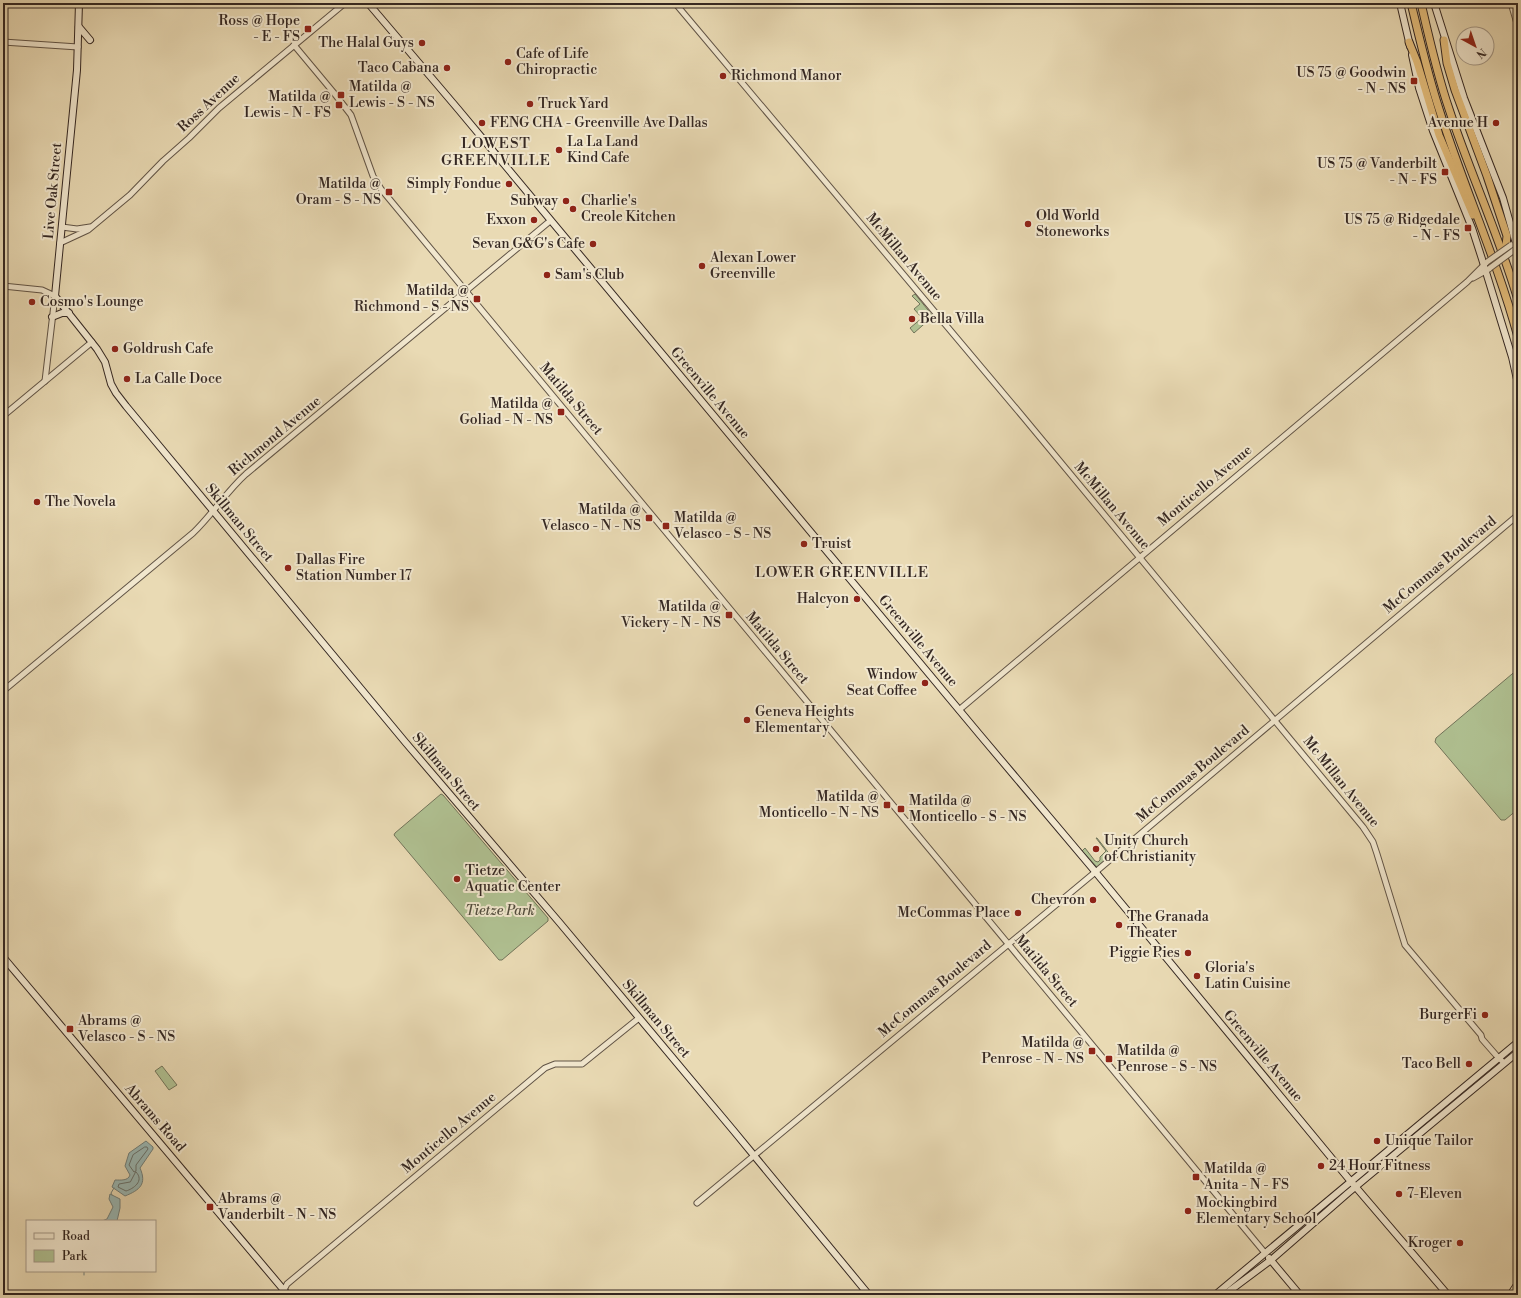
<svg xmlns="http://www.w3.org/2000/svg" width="1521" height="1298" font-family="'Libre Bodoni',serif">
  <rect width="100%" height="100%" fill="#e9dab4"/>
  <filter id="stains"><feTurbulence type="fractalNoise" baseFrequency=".005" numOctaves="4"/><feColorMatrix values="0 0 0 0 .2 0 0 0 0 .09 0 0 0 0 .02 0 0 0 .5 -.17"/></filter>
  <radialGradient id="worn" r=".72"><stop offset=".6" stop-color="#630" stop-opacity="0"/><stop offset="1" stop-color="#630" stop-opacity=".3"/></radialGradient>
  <!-- green -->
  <g fill="#b0c192" stroke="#72745a">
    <polygon points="915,294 932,315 931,318 914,333 910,328 922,318 914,309 920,304 912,296"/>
    <polygon points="1518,669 1518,809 1505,820 1501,820 1435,742 1436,738"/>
    <polygon points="441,794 443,795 548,918 548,921 502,960 499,960 394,835 395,833"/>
    <polygon points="1096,838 1097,838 1111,856 1097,867 1082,851 1085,848 1095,861 1098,862 1100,860 1100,857 1106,851"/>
    <polygon points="162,1066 177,1085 169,1090 155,1071"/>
  </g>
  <!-- water -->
  <g fill="#9ab9b6" stroke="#717f7b">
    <path d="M 146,1141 L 153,1147 L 153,1149 L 140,1168 C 147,1184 140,1190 125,1196 L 112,1187 L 115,1180 C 121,1180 128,1181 130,1175 L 125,1166 L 129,1153 Z"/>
    <polygon points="110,1194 120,1199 120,1208 117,1221 102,1221 107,1219 113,1207 109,1199"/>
  </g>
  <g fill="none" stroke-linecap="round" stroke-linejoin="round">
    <!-- shore -->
    <g stroke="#67706c" stroke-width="1">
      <polygon points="145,1147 147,1147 148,1149 136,1165 136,1171 134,1172 129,1165 133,1155"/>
      <path d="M 136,1172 C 145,1181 133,1189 126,1191 L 118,1187 L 119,1184 L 130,1182 Z"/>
    </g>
    <!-- stream -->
    <g stroke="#717f7b" stroke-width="1">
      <polyline points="112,1195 111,1193 114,1188"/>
      <polyline points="84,1275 84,1271"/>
      <polyline points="87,1295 87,1293"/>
    </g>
    <defs>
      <g id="tertiary">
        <polyline points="675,3 1024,418 1363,827 1373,842 1377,854 1405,945 1481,1035 1482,1039 1496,1055 1504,1063"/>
        <polyline points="1511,3 1518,27"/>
        <polyline points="3,42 78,47"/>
        <polyline points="294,45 334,93 351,115 373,176 381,189 1265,1253"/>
        <polyline points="62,227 77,229 90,227"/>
        <polyline points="60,243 88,230 130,195 163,161 189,138 219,108 345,3"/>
        <polyline points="1473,278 1489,269"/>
        <polyline points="3,286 42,290 55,296 45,381"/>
        <polyline points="3,416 92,342"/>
        <path d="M 3,691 L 193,533 C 212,515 226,492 246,474 L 550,221"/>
        <polyline points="959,710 1467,282 1486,263"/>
        <polyline points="697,1203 1099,869 1518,515"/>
        <polyline points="284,1290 287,1284 545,1068 555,1064 582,1064 639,1018"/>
      </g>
      <g id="secondary">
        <polyline points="79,3 77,70 55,296 97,349 105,362 111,384 116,393 126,406 406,743 559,922 733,1130 869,1295"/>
        <polyline points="368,3 458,109 980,735 1093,869 1348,1178 1448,1295"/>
        <polyline points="1400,3 1410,46"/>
        <polyline points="1434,3 1464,98 1503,198 1518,251"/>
        <polyline points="79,27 90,40"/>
        <polyline points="1412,55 1419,88 1433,131 1472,228 1482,259 1512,357 1518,384"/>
        <polyline points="52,317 62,313 69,313"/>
        <polyline points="3,957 288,1295"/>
        <polyline points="1269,1258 1300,1295"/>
        <polyline points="1215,1295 1518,1042"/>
        <polyline points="1224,1295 1271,1260 1348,1193 1518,1052"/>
      </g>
      <g id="motorway">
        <path d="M 1411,3 C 1420,40 1428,76 1440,112 C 1464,188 1497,260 1518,337"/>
        <path d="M 1421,3 C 1429,38 1437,74 1449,109 C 1470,173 1499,235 1518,300"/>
        <polyline points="1444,40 1447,63 1455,90 1487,176 1507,236 1505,255"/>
        <polyline points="1409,42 1417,62 1439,135 1473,215"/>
      </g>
    </defs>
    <!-- tertiary casing -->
    <use href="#tertiary" stroke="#615446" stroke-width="7"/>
    <!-- secondary casing -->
    <use href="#secondary" stroke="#342722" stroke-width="8"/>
    <!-- motorway casing -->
    <use href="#motorway" stroke="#342722" stroke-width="9"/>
    <!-- tertiary -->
    <use href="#tertiary" stroke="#f1e7ce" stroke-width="5"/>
    <!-- secondary -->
    <use href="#secondary" stroke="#f1e7ce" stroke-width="6"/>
    <!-- motorway -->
    <use href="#motorway" stroke="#e4bd7a" stroke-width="7"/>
    <!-- tram -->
    <polyline stroke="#342722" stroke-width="1" points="1506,1295 1518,1277"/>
    <defs>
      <g id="tertiary-bridge">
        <polyline points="1487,262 1511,245"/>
        <polyline points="1490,268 1513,251"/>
      </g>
    </defs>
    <!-- tertiary-bridge casing -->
    <use href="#tertiary-bridge" stroke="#615446" stroke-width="7" stroke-linecap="butt"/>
    <!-- tertiary-bridge -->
    <use href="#tertiary-bridge" stroke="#f1e7ce" stroke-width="5"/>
  </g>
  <!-- markers -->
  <g fill="#8f2418" stroke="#f1e7ce" stroke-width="1.5">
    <rect x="304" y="25" width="8" height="8" rx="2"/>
    <circle cx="422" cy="43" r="4"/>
    <circle cx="508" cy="62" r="4"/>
    <circle cx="447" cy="68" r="4"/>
    <circle cx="723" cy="76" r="4"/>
    <rect x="1410" y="77" width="8" height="8" rx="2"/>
    <rect x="337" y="91" width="8" height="8" rx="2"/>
    <circle cx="530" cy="104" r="4"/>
    <rect x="335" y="101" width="8" height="8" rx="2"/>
    <circle cx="482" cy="123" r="4"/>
    <circle cx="1496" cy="123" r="4"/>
    <circle cx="559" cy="150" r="4"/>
    <rect x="1441" y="168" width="8" height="8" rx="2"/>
    <circle cx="509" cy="184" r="4"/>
    <rect x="385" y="188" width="8" height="8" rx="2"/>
    <circle cx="566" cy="201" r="4"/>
    <circle cx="573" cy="209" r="4"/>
    <circle cx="534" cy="220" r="4"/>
    <circle cx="1028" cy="224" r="4"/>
    <rect x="1464" y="224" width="8" height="8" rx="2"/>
    <circle cx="593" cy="244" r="4"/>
    <circle cx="702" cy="266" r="4"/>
    <circle cx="547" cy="275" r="4"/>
    <rect x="473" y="295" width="8" height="8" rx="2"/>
    <circle cx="32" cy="302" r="4"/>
    <circle cx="912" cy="319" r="4"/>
    <circle cx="115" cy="349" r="4"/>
    <circle cx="127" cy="379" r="4"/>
    <rect x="557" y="408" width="8" height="8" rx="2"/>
    <circle cx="37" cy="502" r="4"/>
    <rect x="645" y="514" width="8" height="8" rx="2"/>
    <rect x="662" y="522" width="8" height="8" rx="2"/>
    <circle cx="804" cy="544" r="4"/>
    <circle cx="288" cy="568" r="4"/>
    <circle cx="857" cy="599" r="4"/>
    <rect x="725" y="611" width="8" height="8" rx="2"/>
    <circle cx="925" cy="683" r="4"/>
    <circle cx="747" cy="720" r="4"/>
    <rect x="883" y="801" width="8" height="8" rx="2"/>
    <rect x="897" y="805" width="8" height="8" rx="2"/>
    <circle cx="1096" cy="849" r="4"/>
    <circle cx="457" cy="879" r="4"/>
    <circle cx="1093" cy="900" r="4"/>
    <circle cx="1018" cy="913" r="4"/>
    <circle cx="1119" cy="925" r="4"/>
    <circle cx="1188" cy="953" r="4"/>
    <circle cx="1197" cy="976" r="4"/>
    <circle cx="1485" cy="1015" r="4"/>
    <rect x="66" y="1025" width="8" height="8" rx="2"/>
    <rect x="1088" y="1047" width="8" height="8" rx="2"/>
    <rect x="1105" y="1055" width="8" height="8" rx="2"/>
    <circle cx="1469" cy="1064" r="4"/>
    <circle cx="1377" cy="1141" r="4"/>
    <circle cx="1321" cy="1166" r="4"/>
    <rect x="1192" y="1173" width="8" height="8" rx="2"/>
    <circle cx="1399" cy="1194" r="4"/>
    <rect x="206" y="1203" width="8" height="8" rx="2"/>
    <circle cx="1188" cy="1211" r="4"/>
    <circle cx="1460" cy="1243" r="4"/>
  </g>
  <g text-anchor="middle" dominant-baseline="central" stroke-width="4" stroke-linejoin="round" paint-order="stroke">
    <!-- poi labels -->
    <g font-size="14" fill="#342722" stroke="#f1e7ce" text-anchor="start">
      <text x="300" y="21" text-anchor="end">Ross @ Hope<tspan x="300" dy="16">- E - FS</tspan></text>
      <text x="414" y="43" text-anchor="end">The Halal Guys</text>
      <text x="516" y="54">Cafe of Life<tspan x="516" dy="16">Chiropractic</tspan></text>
      <text x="439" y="68" text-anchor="end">Taco Cabana</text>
      <text x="1406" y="73" text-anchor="end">US 75 @ Goodwin<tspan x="1406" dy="16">- N - NS</tspan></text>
      <text x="731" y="76">Richmond Manor</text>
      <text x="349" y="87">Matilda @<tspan x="349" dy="16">Lewis - S - NS</tspan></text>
      <text x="331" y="97" text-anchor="end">Matilda @<tspan x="331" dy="16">Lewis - N - FS</tspan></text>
      <text x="538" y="104">Truck Yard</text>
      <text x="490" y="123">FENG CHA - Greenville Ave Dallas</text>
      <text x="1488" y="123" text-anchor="end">Avenue H</text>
      <text x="567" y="142">La La Land<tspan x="567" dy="16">Kind Cafe</tspan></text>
      <text x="1437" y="164" text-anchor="end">US 75 @ Vanderbilt<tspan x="1437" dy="16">- N - FS</tspan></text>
      <text x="381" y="184" text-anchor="end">Matilda @<tspan x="381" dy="16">Oram - S - NS</tspan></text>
      <text x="501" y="184" text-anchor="end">Simply Fondue</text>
      <text x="558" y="201" text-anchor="end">Subway</text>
      <text x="581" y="201">Charlie's<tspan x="581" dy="16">Creole Kitchen</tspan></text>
      <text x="1036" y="216">Old World<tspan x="1036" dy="16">Stoneworks</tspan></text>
      <text x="526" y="220" text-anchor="end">Exxon</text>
      <text x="1460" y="220" text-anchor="end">US 75 @ Ridgedale<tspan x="1460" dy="16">- N - FS</tspan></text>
      <text x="585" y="244" text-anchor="end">Sevan G&amp;G's Cafe</text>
      <text x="710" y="258">Alexan Lower<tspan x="710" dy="16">Greenville</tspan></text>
      <text x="555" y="275">Sam's Club</text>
      <text x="469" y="291" text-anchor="end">Matilda @<tspan x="469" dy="16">Richmond - S - NS</tspan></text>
      <text x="40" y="302">Cosmo's Lounge</text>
      <text x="920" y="319">Bella Villa</text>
      <text x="123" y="349">Goldrush Cafe</text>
      <text x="135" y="379">La Calle Doce</text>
      <text x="553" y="404" text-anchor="end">Matilda @<tspan x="553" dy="16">Goliad - N - NS</tspan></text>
      <text x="45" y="502">The Novela</text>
      <text x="641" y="510" text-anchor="end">Matilda @<tspan x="641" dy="16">Velasco - N - NS</tspan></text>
      <text x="674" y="518">Matilda @<tspan x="674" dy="16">Velasco - S - NS</tspan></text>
      <text x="812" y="544">Truist</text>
      <text x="296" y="560">Dallas Fire<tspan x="296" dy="16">Station Number 17</tspan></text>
      <text x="849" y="599" text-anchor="end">Halcyon</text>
      <text x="721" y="607" text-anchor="end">Matilda @<tspan x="721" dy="16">Vickery - N - NS</tspan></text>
      <text x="917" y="675" text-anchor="end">Window<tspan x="917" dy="16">Seat Coffee</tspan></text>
      <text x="755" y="712">Geneva Heights<tspan x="755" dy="16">Elementary</tspan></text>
      <text x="879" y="797" text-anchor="end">Matilda @<tspan x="879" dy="16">Monticello - N - NS</tspan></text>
      <text x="909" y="801">Matilda @<tspan x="909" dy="16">Monticello - S - NS</tspan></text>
      <text x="1104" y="841">Unity Church<tspan x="1104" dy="16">of Christianity</tspan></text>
      <text x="465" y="871">Tietze<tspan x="465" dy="16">Aquatic Center</tspan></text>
      <text x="1085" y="900" text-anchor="end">Chevron</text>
      <text x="1010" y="913" text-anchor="end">McCommas Place</text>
      <text x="1127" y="917">The Granada<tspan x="1127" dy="16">Theater</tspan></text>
      <text x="1180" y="953" text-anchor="end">Piggie Pies</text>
      <text x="1205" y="968">Gloria's<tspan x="1205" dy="16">Latin Cuisine</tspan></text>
      <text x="1477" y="1015" text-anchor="end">BurgerFi</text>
      <text x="78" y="1021">Abrams @<tspan x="78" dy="16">Velasco - S - NS</tspan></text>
      <text x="1084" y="1043" text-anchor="end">Matilda @<tspan x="1084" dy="16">Penrose - N - NS</tspan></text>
      <text x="1117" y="1051">Matilda @<tspan x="1117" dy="16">Penrose - S - NS</tspan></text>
      <text x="1461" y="1064" text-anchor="end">Taco Bell</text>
      <text x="1385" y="1141">Unique Tailor</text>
      <text x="1329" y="1166">24 Hour Fitness</text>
      <text x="1204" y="1169">Matilda @<tspan x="1204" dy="16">Anita - N - FS</tspan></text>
      <text x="1407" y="1194">7-Eleven</text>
      <text x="218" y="1199">Abrams @<tspan x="218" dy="16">Vanderbilt - N - NS</tspan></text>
      <text x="1196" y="1203">Mockingbird<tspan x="1196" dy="16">Elementary School</tspan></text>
      <text x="1452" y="1243" text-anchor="end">Kroger</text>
    </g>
    <!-- street labels -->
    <g font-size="14" fill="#342722" stroke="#f1e7ce">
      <text transform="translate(209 103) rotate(-43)">Ross Avenue</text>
      <text transform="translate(53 191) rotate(-85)">Live Oak Street</text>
      <text transform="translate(904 257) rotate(50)">McMillan Avenue</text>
      <text transform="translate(710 393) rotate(50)">Greenville Avenue</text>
      <text transform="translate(571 399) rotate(50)">Matilda Street</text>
      <text transform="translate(275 436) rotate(-40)">Richmond Avenue</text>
      <text transform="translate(1205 486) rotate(-40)">Monticello Avenue</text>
      <text transform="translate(1112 506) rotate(50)">McMillan Avenue</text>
      <text transform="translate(239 523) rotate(50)">Skillman Street</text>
      <text transform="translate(1440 565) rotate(-40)">McCommas Boulevard</text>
      <text transform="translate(918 641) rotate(50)">Greenville Avenue</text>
      <text transform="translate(777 648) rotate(50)">Matilda Street</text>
      <text transform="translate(446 772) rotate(50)">Skillman Street</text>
      <text transform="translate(1193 774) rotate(-40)">McCommas Boulevard</text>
      <text transform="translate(1341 782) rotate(51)">Mc Millan Avenue</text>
      <text transform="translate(1046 971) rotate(50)">Matilda Street</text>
      <text transform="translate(935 989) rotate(-40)">McCommas Boulevard</text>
      <text transform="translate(656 1019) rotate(50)">Skillman Street</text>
      <text transform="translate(1263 1056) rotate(50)">Greenville Avenue</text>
      <text transform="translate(155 1118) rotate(49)">Abrams Road</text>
      <text transform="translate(449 1133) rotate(-40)">Monticello Avenue</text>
    </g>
    <!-- park labels -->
    <g font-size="14" font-style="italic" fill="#534e3e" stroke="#f1e7ce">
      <text x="500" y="911">Tietze Park</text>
    </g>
    <!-- neighbourhood labels -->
    <g font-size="15" letter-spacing="1" fill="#342722" stroke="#f1e7ce">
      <text x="496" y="143">LOWEST<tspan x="496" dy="17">GREENVILLE</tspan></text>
      <text x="842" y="572">LOWER GREENVILLE</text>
    </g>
  </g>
  <!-- margin -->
  <rect width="1521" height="1298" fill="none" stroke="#e9dab4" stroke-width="16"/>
  <rect x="4" y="4" width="1513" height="1290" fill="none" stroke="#342722" stroke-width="2"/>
  <rect x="8" y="8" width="1505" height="1282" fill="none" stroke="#342722"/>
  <!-- legend -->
  <rect x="26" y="1220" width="130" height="52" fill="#f1e7ce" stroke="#a59a89"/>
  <rect x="34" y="1233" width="20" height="6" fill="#f1e7ce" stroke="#a59a89"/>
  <text x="62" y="1240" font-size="12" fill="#342722">Road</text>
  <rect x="34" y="1250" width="20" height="12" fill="#b0c192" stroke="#a59a89"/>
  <text x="62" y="1260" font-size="12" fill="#342722">Park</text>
  <!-- north arrow -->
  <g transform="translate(1475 46) rotate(140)"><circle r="19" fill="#f1e7ce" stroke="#a59a89"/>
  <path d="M0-3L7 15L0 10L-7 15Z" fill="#8f2418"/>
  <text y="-6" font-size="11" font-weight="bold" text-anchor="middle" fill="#342722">N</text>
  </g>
  <rect width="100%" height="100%" filter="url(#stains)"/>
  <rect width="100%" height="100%" fill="url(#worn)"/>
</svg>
